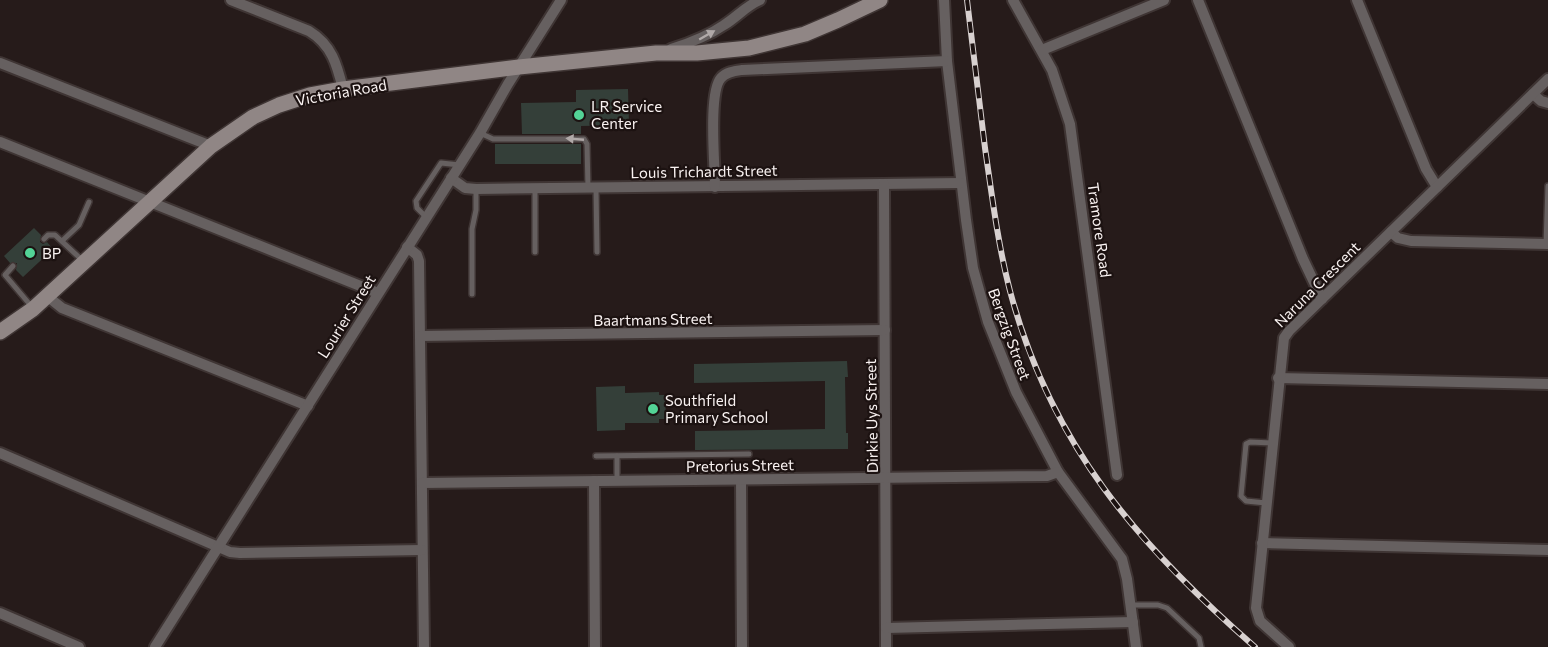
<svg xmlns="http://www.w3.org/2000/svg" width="1548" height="647" font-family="Commissioner,sans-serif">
  <rect width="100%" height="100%" fill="#261b1a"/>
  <!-- building -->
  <g fill="#343f39">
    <polygon points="628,89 629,125 581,126 581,134 522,134 521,103 576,102 576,90"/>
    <rect x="495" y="144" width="86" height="20"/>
    <polygon points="34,228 41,235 40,242 43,244 47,242 53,249 23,277 16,270 17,263 10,263 4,256"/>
    <polygon points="847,361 848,377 845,377 846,433 848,433 848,449 695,450 695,431 825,429 825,381 694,383 694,364"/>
    <polygon points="625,386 625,393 659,392 659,395 665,395 666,419 659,419 659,423 625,423 625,430 597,431 596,387"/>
  </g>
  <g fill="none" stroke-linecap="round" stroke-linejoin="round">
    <defs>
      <g id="lane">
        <polyline points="480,133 493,139 584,139 587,144 588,188"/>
        <polyline points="535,188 535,252"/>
        <polyline points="596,188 597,252"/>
        <polyline points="426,217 417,208 416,201 441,163 460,165"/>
        <polyline points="44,239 48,235 55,235 82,260"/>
        <polyline points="62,241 79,225 89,202"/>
        <polyline points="1546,244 1548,186"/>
        <polyline points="13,266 5,275 32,307"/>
        <polyline points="472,294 472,229 476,210 476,189"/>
        <polyline points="596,456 749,454"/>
        <polyline points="617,456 617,481"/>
        <polyline points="1266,503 1246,501 1241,496 1246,444 1250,442 1272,443"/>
        <polyline points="1131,605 1158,605 1167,608 1199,638 1201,647"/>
      </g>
      <g id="street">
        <path d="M 231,0 L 309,31 C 332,45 337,65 343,89"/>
        <polyline points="944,0 947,61 966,220 973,268 988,322 1016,392 1058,472 1122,559 1127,579 1136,647"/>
        <polyline points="1013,0 1052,70 1070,124 1117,475"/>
        <polyline points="1198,0 1303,259 1322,299"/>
        <polyline points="1357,0 1426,169 1437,187"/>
        <path d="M 671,49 C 690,43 708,36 724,25 C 737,17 746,6 760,0"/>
        <polyline points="1042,50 1164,0"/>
        <polyline points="0,63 211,146"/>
        <polyline points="1533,94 1541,101 1548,103"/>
        <polyline points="0,142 378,293"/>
        <polyline points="451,178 465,188 476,189 961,183"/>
        <polyline points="884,184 886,647"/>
        <path d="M 715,187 C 715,166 708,92 721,78 C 726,72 735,71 742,70 L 947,61"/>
        <polyline points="1391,232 1398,238 1411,241 1548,244"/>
        <polyline points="407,247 417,255 419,261 424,647"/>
        <polyline points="47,296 62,308 308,406"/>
        <polyline points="420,336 885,330"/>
        <polyline points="1278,378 1548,384"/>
        <polyline points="0,453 230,552 240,553 422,550"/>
        <polyline points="741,480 742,647"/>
        <polyline points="594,481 595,647"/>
        <polyline points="422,483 1047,476 1058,472"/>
        <polyline points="1262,543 1548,550"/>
        <polyline points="0,613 79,647"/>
        <polyline points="886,628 1133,622"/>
        <polyline points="155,647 480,133 508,84 561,0"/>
        <polyline points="1289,647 1260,621 1256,608 1284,338 1289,331 1548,79"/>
      </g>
      <polyline id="secondary" points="0,332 33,309 211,146 253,117 279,105 310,95 343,89 519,67 656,53 697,53 749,48 805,34 838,20 880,0"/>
    </defs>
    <!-- lane casing -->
    <use href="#lane" stroke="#3f3534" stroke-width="8"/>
    <!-- street casing -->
    <use href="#street" stroke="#3f3534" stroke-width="14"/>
    <!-- secondary casing -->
    <use href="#secondary" stroke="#3f3534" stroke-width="18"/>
    <!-- lane -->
    <use href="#lane" stroke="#666060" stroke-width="5"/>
    <!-- street -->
    <use href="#street" stroke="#666060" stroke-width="10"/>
    <!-- secondary -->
    <use href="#secondary" stroke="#908685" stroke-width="15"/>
    <defs>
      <path id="rail" d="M 967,0 C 973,49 979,99 985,148 C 992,196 998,245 1010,291 C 1051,445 1138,545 1255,647"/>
    </defs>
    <!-- rail casing -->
    <use href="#rail" stroke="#d8d1d0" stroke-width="6"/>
    <!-- rail -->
    <use href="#rail" stroke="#1c1211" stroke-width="4" stroke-dasharray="11" stroke-linecap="butt"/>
  </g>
  <!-- one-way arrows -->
  <defs><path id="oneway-solid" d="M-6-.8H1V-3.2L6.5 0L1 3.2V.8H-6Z" transform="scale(1.5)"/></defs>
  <g fill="#b0a9a8">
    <use href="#oneway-solid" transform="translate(707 35) rotate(-30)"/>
    <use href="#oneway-solid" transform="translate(575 139) rotate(-175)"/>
  </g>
  <!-- markers -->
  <g fill="#53d396" stroke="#1c1211" stroke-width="2">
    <circle cx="579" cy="115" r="6"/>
    <circle cx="30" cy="253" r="6"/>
    <circle cx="653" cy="409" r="6"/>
  </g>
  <g text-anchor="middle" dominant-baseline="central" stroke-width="4.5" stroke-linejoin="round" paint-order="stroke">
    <!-- street labels -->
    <g font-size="15" fill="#f9f2f1" stroke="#1c1211">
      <text transform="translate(341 92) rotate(-10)">Victoria Road</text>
      <text transform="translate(704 171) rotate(-1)">Louis Trichardt Street</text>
      <text transform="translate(1100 230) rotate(82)">Tramore Road</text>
      <text transform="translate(1317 284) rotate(-45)">Naruna Crescent</text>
      <text transform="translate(346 316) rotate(-58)">Lourier Street</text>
      <text transform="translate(653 319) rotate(-1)">Baartmans Street</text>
      <text transform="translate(1010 334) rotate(70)">Bergzig Street</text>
      <text transform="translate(871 416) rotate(-91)">Dirkie Uys Street</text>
      <text transform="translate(740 465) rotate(-1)">Pretorius Street</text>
    </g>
    <!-- poi labels -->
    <g font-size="15" fill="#f9f2f1" stroke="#1c1211" text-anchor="start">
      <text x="591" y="106">LR Service<tspan x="591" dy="17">Center</tspan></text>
      <text x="42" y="253">BP</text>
      <text x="665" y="400">Southfield<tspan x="665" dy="17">Primary School</tspan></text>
    </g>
  </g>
</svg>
